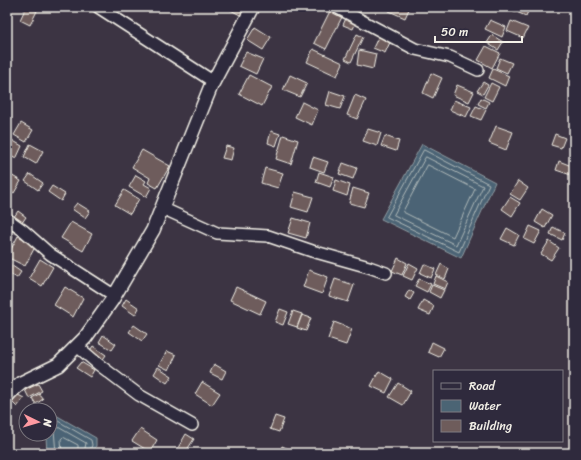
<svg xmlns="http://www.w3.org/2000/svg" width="581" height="460" font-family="Sriracha,sans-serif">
  <rect width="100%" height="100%" fill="#3c3443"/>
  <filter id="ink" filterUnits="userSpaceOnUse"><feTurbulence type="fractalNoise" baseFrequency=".025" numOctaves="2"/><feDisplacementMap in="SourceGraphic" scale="8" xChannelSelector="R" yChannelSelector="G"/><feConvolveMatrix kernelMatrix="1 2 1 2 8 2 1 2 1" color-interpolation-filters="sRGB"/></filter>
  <g filter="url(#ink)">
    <!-- water -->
    <g fill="#4b6474" stroke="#8f9ca2">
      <polygon points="422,144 495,182 461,258 381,219"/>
      <polygon points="54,414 96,438 96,446 92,453 47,453 46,437 47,434 50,434 50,425"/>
    </g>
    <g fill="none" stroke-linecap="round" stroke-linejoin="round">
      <!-- shore -->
      <g stroke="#b0b9ba" stroke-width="1">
        <polygon points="424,150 489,184 459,252 387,217"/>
        <polygon points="426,157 483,186 456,245 394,215"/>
        <polygon points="428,165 475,189 453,237 403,212"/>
        <polyline points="50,424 58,421 91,440 92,445 89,453"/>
        <polyline points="56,453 54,430 58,427 86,443 84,453"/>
        <polyline points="62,453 61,439 63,437 78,445 78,453"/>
      </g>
    </g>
    <!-- building -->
    <g fill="#6e5c5b" stroke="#f4f1e8">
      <polygon points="26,7 37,11 30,25 20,20"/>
      <polygon points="225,7 247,7 242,16"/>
      <polygon points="390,7 410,7 405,18 389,11"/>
      <polygon points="510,7 530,7 526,16 509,9"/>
      <polygon points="331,9 343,15 326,49 314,43"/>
      <polygon points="347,16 357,20 353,29 343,25"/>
      <polygon points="490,20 506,27 502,37 485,29"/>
      <polygon points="511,21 528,28 523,38 507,31"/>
      <polygon points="255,27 271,37 263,50 247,40"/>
      <polygon points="380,33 392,38 385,53 373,48"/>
      <polygon points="357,34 363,37 351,62 345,59"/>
      <polygon points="492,35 503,42 498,50 487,43"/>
      <polygon points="486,46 500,53 492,68 478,60"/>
      <polygon points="313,49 343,63 337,76 307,62"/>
      <polygon points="359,50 376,54 373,69 357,65"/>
      <polygon points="246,52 263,59 256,74 239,66"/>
      <polygon points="500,58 512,63 507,73 496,68"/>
      <polygon points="493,69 509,76 505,86 489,78"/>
      <polygon points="431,73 442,78 433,98 423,93"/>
      <polygon points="249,75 272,87 262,106 239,94"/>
      <polygon points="290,75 307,83 300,97 283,90"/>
      <polygon points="483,82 488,85 483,94 477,91"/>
      <polygon points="491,83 499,87 492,101 484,97"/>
      <polygon points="457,85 474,92 469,102 453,95"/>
      <polygon points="330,91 345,96 340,109 326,105"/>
      <polygon points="355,95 366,100 357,119 347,115"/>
      <polygon points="481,98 489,102 486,108 478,104"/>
      <polygon points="454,100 471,107 466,117 450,110"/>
      <polygon points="302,102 318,110 312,125 295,117"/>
      <polygon points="476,106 486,110 481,120 471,116"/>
      <polygon points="21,123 33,130 26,142 14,135"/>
      <polygon points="496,126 513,132 506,150 489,143"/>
      <polygon points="368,129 381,133 377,146 363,141"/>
      <polygon points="271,131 280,134 276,146 268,143"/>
      <polygon points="555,134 565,138 561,148 551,145"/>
      <polygon points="283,135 298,140 291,164 276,159"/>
      <polygon points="385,136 399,141 396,151 381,146"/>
      <polygon points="10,139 22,146 16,159 7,154 7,145"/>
      <polygon points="30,144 43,151 36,164 24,157"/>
      <polygon points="226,146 234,148 231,160 222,158"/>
      <polygon points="142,150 170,166 157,188 148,183 150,178 132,167"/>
      <polygon points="313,157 328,162 324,172 310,167"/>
      <polygon points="559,161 574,167 571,175 556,170"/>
      <polygon points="7,163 12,166 7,174"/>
      <polygon points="343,163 357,168 353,179 339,174"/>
      <polygon points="265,168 283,173 278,188 261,183"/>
      <polygon points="319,172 334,177 330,187 316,182"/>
      <polygon points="9,174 21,181 14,193 7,189 7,177"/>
      <polygon points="30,174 43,183 38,190 25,181"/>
      <polygon points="136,175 146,181 144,184 151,188 146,197 129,187"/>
      <polygon points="336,180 350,185 347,196 333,191"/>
      <polygon points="518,181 528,188 520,200 510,194"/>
      <polygon points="52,186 65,194 61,201 48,192"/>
      <polygon points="353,188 369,193 364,207 349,203"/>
      <polygon points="124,190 139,199 130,214 115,205"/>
      <polygon points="295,192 313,197 308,212 291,207"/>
      <polygon points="510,197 520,203 512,216 502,209"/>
      <polygon points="77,203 90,211 85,218 72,209"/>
      <polygon points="542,209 552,215 545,228 535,222"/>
      <polygon points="18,211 26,217 15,233 7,227"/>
      <polygon points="293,218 310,223 306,238 288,233"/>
      <polygon points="71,222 92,234 83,251 61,238"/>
      <polygon points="530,226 541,231 534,244 524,239"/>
      <polygon points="553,227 565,233 562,240 550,234"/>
      <polygon points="507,228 519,235 514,245 501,239"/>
      <polygon points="7,233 13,237 8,244 7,243"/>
      <polygon points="18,236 36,245 25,266 7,257"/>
      <polygon points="549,241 559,248 551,260 541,254"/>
      <polygon points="398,258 407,263 402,275 392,271"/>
      <polygon points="40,259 53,267 42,286 29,278"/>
      <polygon points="8,263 21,272 17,278 7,272"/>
      <polygon points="409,263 418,268 412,280 403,276"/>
      <polygon points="424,264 435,269 431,278 420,273"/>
      <polygon points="441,264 449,269 445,279 436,275"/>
      <polygon points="309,270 328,277 322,294 303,287"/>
      <polygon points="436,276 448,282 445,289 433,284"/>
      <polygon points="335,279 354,285 348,302 329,296"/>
      <polygon points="419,279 431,284 427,292 415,286"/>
      <polygon points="432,285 444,290 440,298 429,292"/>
      <polygon points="65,287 83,298 73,317 54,305"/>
      <polygon points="236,287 266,301 260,314 230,300"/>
      <polygon points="409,290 414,293 410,300 405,297"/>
      <polygon points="126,299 139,308 135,315 122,306"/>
      <polygon points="423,300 434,306 430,315 418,310"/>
      <polygon points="280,309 288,312 283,325 275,322"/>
      <polygon points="293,311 302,314 297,327 288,324"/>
      <polygon points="302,315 311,318 306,331 297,328"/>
      <polygon points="334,322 352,329 346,345 328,339"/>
      <polygon points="134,325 147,334 142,341 129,332"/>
      <polygon points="103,335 116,344 112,350 99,342"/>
      <polygon points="432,342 444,348 439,357 428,352"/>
      <polygon points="93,346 106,355 101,362 88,353"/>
      <polygon points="167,351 176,355 169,370 159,365"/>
      <polygon points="81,362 94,370 90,377 76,368"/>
      <polygon points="214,364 226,371 222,379 210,373"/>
      <polygon points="158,367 172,376 167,383 154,374"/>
      <polygon points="379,371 393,379 386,393 371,386"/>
      <polygon points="202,382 220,393 212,405 195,394"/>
      <polygon points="398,383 411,391 403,405 389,397"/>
      <polygon points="38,384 42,391 29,398 25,390"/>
      <polygon points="39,394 43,399 36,404 32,398"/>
      <polygon points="18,395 24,398 17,407 12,402"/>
      <polygon points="275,416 284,419 279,432 270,429"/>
      <polygon points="140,429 157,440 150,452 132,441"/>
      <polygon points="186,434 194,439 185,453 175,453"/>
      <polygon points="282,446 291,450 290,453 280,453"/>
      <polygon points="121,447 130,453 117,453"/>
    </g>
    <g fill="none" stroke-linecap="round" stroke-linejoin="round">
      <defs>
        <g id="minor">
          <polyline points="98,7 214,82"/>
          <polyline points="336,7 415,49 450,57 478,70"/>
          <polyline points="162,208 217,233 268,236 312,251 369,267 386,273"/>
          <polyline points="7,219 24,231 50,254 115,296"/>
          <polyline points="77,346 98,364 139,395 192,425"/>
        </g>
        <polyline id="tertiary" points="7,395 21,383 58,365 85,338 112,300 153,230 211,86 253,7"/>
      </defs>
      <!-- minor casing -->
      <use href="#minor" stroke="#f4f1e8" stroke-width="14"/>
      <!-- tertiary casing -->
      <use href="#tertiary" stroke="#f4f1e8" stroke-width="16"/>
      <!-- minor -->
      <use href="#minor" stroke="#2f2a3d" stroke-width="11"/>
      <!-- tertiary -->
      <use href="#tertiary" stroke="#2f2a3d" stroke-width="13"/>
    </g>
  </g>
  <!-- margin -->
  <rect width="581" height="460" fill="none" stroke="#2f2a3d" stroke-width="24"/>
  <rect x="12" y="12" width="557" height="436" fill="none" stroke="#f4f1e8" stroke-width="1.5" filter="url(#ink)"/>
  <!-- legend -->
  <rect x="433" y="370" width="130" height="72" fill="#2f2a3d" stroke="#7e7a81"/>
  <rect x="441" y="383" width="20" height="6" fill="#2f2a3d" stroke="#7e7a81"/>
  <text x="469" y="390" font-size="12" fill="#f4f1e8">Road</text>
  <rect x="441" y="400" width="20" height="12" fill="#4b6474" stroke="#7e7a81"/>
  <text x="469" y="410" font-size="12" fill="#f4f1e8">Water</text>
  <rect x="441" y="420" width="20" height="12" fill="#6e5c5b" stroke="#7e7a81"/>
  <text x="469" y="430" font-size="12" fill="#f4f1e8">Building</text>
  <!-- north arrow -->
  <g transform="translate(38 422) rotate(95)"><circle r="19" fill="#2f2a3d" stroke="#7e7a81"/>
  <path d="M0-3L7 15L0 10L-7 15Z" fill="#ff9aa2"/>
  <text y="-6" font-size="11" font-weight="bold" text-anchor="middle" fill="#f4f1e8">N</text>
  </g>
  <!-- scale -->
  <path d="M435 36v6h87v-6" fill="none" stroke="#f4f1e8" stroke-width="2"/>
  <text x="441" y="36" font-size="12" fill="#f4f1e8" stroke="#2f2a3d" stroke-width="3" paint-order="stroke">50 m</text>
</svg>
